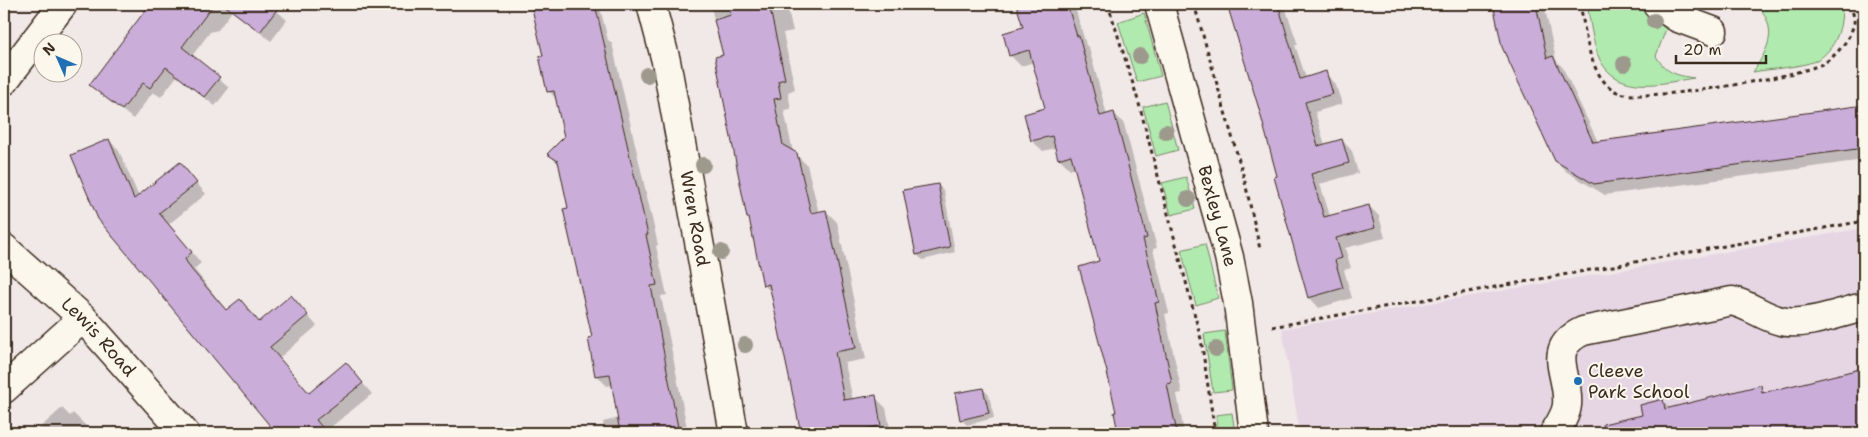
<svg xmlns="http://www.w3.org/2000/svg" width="1868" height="437" font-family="'Shantell Sans',sans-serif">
  <rect width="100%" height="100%" fill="#f1e8e8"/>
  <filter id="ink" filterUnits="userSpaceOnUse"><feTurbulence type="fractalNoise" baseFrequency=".02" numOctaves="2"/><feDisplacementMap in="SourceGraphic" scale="10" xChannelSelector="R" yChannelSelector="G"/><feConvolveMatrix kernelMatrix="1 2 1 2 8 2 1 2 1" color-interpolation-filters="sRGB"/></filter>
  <g filter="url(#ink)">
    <!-- built -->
    <polygon fill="#e6d6e4" points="1864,228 1864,433 1300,433 1282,329"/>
    <!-- green -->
    <g fill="#b0eaae" stroke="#768a66">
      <path d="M 1587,4 L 1634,4 L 1666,29 L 1656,56 C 1666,73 1675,75 1694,78 C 1662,83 1619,96 1600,60 C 1593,47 1590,19 1587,4 Z"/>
      <path d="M 1757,4 L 1841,4 C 1844,24 1836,51 1815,61 C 1802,67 1769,69 1753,72 C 1770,46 1778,30 1757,4 Z"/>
      <polygon points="1144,13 1161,76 1137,82 1118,22"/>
      <polygon points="1165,101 1178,150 1156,156 1143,107"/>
      <polygon points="1186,177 1195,209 1171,215 1162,183"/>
      <polygon points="1205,244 1218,298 1196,305 1181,250"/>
      <polygon points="1225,331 1232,390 1213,392 1204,334"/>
      <polygon points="1232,413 1235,433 1218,433 1216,415"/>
    </g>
    <!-- shadow -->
    <g fill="#0003">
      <polygon points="152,4 269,4 287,20 271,41 232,11 218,30 210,32 192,56 229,88 215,106 177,76 161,97 153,92 133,119 91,85"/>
      <polygon points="532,4 599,4 608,40 612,43 658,245 656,246 667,295 661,296 688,433 605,433 603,422 619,418 613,385 607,386 596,375 594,338 570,209 559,165 549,154 566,137 557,100 549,91 544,57"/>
      <polygon points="710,4 784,4 787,6 793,31 783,33 795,89 788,92 791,109 784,110 793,152 807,165 819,213 826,211 837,222 866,359 845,363 853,400 875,397 886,408 891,433 802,433 772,293 764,285 724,56"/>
      <polygon points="1011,4 1074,4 1086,45 1089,48 1107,115 1114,113 1124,124 1157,248 1153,249 1169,313 1165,314 1182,393 1177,394 1184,433 1120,433 1101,261 1075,167 1070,169 1059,158 1055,148 1043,151 1032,141 1025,115 1047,109 1034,62 1021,66 1010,55 1042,23"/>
      <polygon points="1228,4 1284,4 1298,45 1295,45 1306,78 1325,73 1335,83 1342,104 1315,112 1325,145 1342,140 1352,151 1358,173 1320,184 1330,216 1369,206 1379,216 1385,238 1345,248 1351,268 1344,270 1352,298 1319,308 1309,297 1260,109"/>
      <polygon points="1345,4 1369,4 1350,9"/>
      <polygon points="1494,4 1544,4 1556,60 1563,68 1598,142 1864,107 1864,160 1605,195 1567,172 1556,161 1510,61 1505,56"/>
      <polygon points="109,140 119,151 139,197 180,164 206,194 169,224 201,263 194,269 227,311 250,311 260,323 291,297 317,326 279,358 310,394 346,364 372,394 326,431 327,433 276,433 99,218"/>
      <polygon points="938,185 944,191 955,252 923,260 917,255"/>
      <polygon points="1864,369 1864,433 1596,433 1645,421 1663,401 1671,409 1760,387 1767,393"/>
      <polygon points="983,389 989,395 994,418 967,425 961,419"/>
      <polygon points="62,408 70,416 73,413 93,433 34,433"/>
    </g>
    <!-- building -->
    <g fill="#cbadd9" stroke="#3b2a1e">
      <polygon points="150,4 214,4 182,47 220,77 204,97 166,67 150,88 143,83 122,110 89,85"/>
      <polygon points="223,4 281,4 260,32"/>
      <polygon points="531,4 595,4 648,235 646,235 657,285 651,286 679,433 620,433 610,374 595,376 588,338 592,337 563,209 568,208 558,161 547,154 564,137 554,91 547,92 539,56 543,56"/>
      <polygon points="728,4 769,4 785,79 778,81 781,98 774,99 783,145 797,153 811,213 826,210 856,348 835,352 844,400 876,395 881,426 864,429 865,433 801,433 769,284 763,286 749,218 747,218 715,57 723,55 714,20 731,15"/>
      <polygon points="1016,4 1067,4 1077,36 1079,36 1100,116 1114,112 1147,238 1143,239 1159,302 1155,303 1172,383 1167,384 1177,433 1118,433 1114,412 1116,412 1107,372 1079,267 1099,261 1071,155 1058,159 1052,136 1031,141 1024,114 1045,108 1029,50 1009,56 1003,33 1023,27"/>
      <polygon points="1227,4 1278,4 1300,79 1326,71 1333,94 1305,102 1318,146 1342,139 1349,163 1311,174 1324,217 1369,205 1375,228 1336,238 1342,258 1335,260 1343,288 1308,298 1274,177 1277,176 1259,109"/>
      <polygon points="1493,4 1536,4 1547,58 1553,56 1593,142 1864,105 1864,148 1594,184 1555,161 1502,47"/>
      <polygon points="109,139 134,199 180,162 197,183 159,213 192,252 185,259 191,269 226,310 240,299 259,322 291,295 308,315 270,347 309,393 346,362 363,383 316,420 327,433 276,433 98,219 71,155"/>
      <polygon points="938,184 950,247 916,255 903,190"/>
      <polygon points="1864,368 1864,433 1605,433 1603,424 1642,415 1640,405 1663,399 1665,409 1761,385 1762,393"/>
      <polygon points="983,388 989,413 960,420 955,393"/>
    </g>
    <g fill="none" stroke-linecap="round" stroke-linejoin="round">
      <defs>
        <g id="minor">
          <path id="s1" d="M 651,4 L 666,61 L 734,433"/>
          <path id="s2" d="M 1159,4 L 1229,257 L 1238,303 L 1254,433"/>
          <polyline points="1657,4 1678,18 1713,31"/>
          <polyline points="4,81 63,4"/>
          <path id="s3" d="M 4,248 L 83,318 L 185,433"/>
          <polyline points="4,389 83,318"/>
          <path d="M 1554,433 C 1559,425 1566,415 1567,405 C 1570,374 1544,349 1583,331 L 1732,301 C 1750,305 1763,317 1781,321 C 1804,327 1841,312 1864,307"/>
        </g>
      </defs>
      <!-- minor casing -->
      <use href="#minor" stroke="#3b2a1e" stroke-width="31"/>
      <!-- path -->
      <g stroke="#3b2a1e" stroke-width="3" stroke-dasharray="4 4" stroke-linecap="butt">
        <polyline points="1108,4 1138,100 1201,339 1215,433"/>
        <polyline points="1194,4 1244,178 1260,249"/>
        <path d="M 1580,4 C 1586,32 1588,77 1617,92 C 1639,104 1797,77 1822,64 C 1836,57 1851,38 1854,23 C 1855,18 1852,10 1850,4 L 1856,4"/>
        <polyline points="1272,327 1864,221"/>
      </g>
      <!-- minor -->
      <use href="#minor" stroke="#fbf7ec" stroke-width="28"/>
    </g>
    <!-- trees -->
    <g fill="#9d9a8d">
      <circle cx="1654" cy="21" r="8"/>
      <circle cx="1140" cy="56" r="8"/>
      <circle cx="1624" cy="64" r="8"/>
      <circle cx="647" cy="75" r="8"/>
      <circle cx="1166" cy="132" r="8"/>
      <circle cx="703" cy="165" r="8"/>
      <circle cx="1188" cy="199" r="8"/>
      <circle cx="721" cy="252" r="8"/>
      <circle cx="745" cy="345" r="8"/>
      <circle cx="1216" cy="349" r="8"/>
    </g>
  </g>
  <!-- markers -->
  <circle fill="#1f6fb2" stroke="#fbf7ec" stroke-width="2" cx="1578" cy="381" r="5"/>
  <g text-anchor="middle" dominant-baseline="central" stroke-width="4" stroke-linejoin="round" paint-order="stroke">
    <!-- street labels -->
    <g font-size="18" fill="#3b2a1e" stroke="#fbf7ec">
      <text stroke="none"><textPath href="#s2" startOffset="220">Bexley Lane</textPath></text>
      <text stroke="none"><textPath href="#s1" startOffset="219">Wren Road</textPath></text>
      <text stroke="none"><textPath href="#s3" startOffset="130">Lewis Road</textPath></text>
    </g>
    <!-- poi labels -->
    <g font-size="18" fill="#3b2a1e" stroke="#fbf7ec" text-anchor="start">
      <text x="1588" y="371">Cleeve<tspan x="1588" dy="21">Park School</tspan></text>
    </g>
  </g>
  <!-- margin -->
  <rect width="1868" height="437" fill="none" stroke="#fbf7ec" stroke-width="20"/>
  <rect x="10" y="10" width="1848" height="417" fill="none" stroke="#3b2a1e" stroke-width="2" filter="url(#ink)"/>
  <!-- north arrow -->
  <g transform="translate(58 58) rotate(315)"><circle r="24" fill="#fbf7ec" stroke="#aea59a"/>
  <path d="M0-4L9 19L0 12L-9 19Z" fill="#1f6fb2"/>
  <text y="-8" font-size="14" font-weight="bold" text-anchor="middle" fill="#3b2a1e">N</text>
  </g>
  <!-- scale -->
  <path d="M1676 55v8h90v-8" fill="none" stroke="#3b2a1e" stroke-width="2.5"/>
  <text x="1683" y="55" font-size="15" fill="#3b2a1e" stroke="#fbf7ec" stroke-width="4" paint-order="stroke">20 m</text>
</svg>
